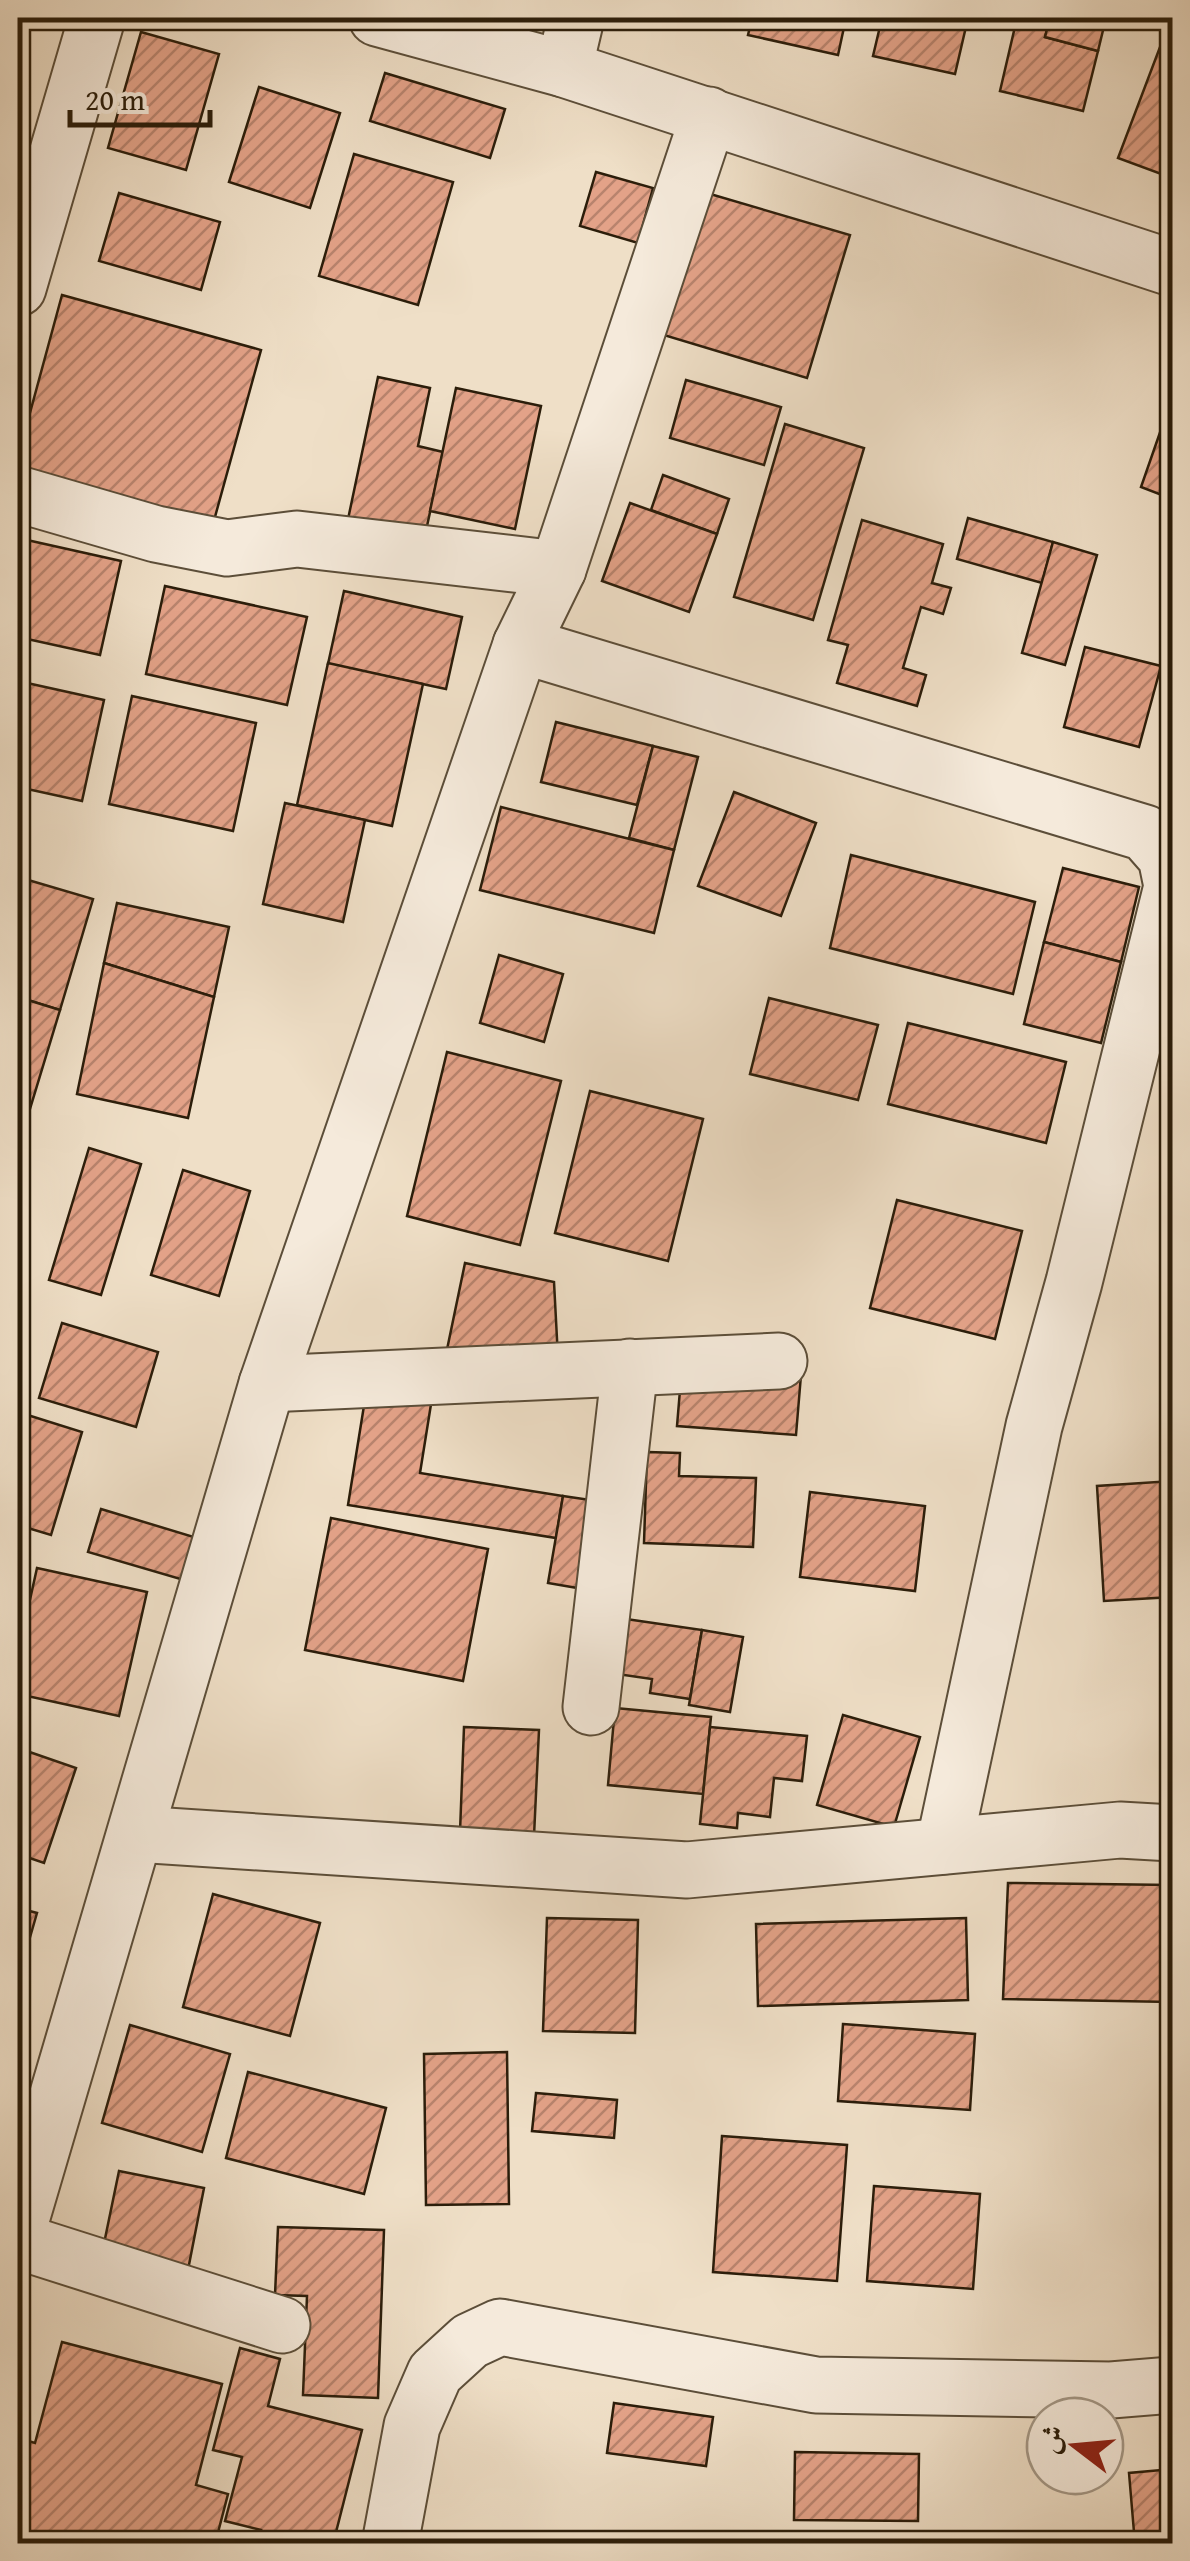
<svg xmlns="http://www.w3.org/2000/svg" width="1190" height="2561" font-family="'Gentium Book Plus',Amiri,serif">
  <defs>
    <pattern id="building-hatch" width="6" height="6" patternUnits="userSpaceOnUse" patternTransform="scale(2.5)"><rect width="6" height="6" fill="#e3a288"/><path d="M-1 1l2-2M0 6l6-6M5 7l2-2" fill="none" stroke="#b8836d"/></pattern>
  </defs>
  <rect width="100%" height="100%" fill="#efdfc7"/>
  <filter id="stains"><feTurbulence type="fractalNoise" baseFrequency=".002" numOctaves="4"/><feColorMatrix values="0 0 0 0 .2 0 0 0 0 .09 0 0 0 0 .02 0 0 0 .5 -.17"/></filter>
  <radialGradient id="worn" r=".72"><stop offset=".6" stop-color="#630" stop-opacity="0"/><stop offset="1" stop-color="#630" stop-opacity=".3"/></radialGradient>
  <!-- building -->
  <g fill="url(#building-hatch)" stroke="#2b1d0a" stroke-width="2.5">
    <polygon points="752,18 846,18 838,55 748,35"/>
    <polygon points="882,18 968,18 955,74 873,56"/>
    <polygon points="1017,18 1050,18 1045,37 1098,51 1083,111 1000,91"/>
    <polygon points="1050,18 1106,18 1098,51 1045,37"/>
    <polygon points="1171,18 1172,18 1172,178 1118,158"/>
    <polygon points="141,32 219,54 186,170 108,148"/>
    <polygon points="385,73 505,109 490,158 370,121"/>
    <polygon points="259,87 340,113 310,208 229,182"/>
    <polygon points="354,154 453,182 418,305 319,276"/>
    <polygon points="596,172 653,188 638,243 580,226"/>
    <polygon points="700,191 850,235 807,378 657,333"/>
    <polygon points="119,193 220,222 201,290 99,261"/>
    <polygon points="62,295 261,350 210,535 18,482 18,457"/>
    <polygon points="378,377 430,388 418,446 443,452 424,540 347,524"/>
    <polygon points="686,380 781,407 764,465 670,438"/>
    <polygon points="456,388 541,406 515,529 430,511"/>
    <polygon points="1172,398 1172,499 1141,487"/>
    <polygon points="785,424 864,448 813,620 734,597"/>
    <polygon points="663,475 729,499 717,534 651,510"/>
    <polygon points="630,503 717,534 689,612 602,581"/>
    <polygon points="968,518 1053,542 1042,583 957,559"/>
    <polygon points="862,520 943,544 932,583 951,588 943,614 921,607 903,668 926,675 917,706 837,683 848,645 828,640"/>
    <polygon points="18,538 121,561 100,655 18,637"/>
    <polygon points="1053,542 1097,555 1065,665 1022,653"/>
    <polygon points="165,586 307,617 287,705 146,674"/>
    <polygon points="344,591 462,617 446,689 328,664"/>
    <polygon points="1085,647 1161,666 1139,747 1064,727"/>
    <polygon points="328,663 423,684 392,826 297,805"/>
    <polygon points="18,681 104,700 82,801 18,787"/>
    <polygon points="132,696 256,723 233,831 109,804"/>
    <polygon points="556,722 653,746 637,805 541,782"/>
    <polygon points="653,746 698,757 674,850 629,838"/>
    <polygon points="734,792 816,823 781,916 698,886"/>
    <polygon points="285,803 365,820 343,922 263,904"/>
    <polygon points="501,807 674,850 654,933 480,890"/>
    <polygon points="851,855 1035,902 1013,994 830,948"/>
    <polygon points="1063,868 1139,887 1121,962 1044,942"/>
    <polygon points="18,877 93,899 60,1010 18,997"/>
    <polygon points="117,903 229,927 214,997 104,963"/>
    <polygon points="1044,942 1121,962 1101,1043 1024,1024"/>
    <polygon points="499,955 563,974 544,1042 480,1023"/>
    <polygon points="104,963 214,997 188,1118 77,1094"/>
    <polygon points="18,997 60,1010 29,1112 18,1108"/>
    <polygon points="769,998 878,1025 858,1100 750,1074"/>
    <polygon points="908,1023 1066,1062 1046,1143 888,1104"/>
    <polygon points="447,1052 561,1081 520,1245 407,1216"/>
    <polygon points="590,1091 703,1119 668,1261 555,1233"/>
    <polygon points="89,1148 141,1164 101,1295 49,1280"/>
    <polygon points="183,1170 250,1191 219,1296 151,1275"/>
    <polygon points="897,1200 1022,1231 995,1339 870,1308"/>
    <polygon points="465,1263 554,1282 558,1358 444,1364"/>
    <polygon points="62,1323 158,1352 136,1427 39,1398"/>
    <polygon points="682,1366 801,1375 796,1435 677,1426"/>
    <polygon points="367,1387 432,1398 420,1473 563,1496 556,1538 348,1505"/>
    <polygon points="18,1412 82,1432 51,1535 18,1525"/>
    <polygon points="647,1452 680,1453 679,1476 756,1478 753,1547 644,1543"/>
    <polygon points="1172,1481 1172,1597 1104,1601 1097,1486"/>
    <polygon points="810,1492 925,1506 915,1591 800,1577"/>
    <polygon points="563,1496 604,1502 589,1590 548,1583"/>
    <polygon points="101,1509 207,1541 194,1583 88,1552"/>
    <polygon points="331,1518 488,1549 463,1681 305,1650"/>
    <polygon points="37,1568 147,1592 119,1716 18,1694 18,1654"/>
    <polygon points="626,1619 702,1630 690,1699 650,1693 652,1679 617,1674"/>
    <polygon points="702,1630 743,1637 730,1712 689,1705"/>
    <polygon points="615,1708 711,1717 703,1794 608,1785"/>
    <polygon points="843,1715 920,1737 894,1827 817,1805"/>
    <polygon points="464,1727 539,1730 534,1836 460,1832"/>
    <polygon points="710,1727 807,1736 802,1781 774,1778 770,1817 738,1813 737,1828 700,1824"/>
    <polygon points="18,1748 76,1768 44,1863 18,1854"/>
    <polygon points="1008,1883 1172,1885 1172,2002 1003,1999"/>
    <polygon points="213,1894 320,1923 290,2036 183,2007"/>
    <polygon points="18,1908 37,1913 18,1979"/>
    <polygon points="547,1918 638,1920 635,2033 543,2031"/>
    <polygon points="966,1918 968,2000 758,2006 756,1924"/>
    <polygon points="843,2024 975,2034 970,2110 838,2101"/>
    <polygon points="130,2025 230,2054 202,2152 102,2123"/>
    <polygon points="507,2052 509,2204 426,2205 424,2054"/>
    <polygon points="248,2072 386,2108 364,2194 226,2158"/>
    <polygon points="536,2093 617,2100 614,2138 532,2131"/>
    <polygon points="722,2136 847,2145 837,2281 713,2272"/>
    <polygon points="119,2171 204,2188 187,2275 101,2258"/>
    <polygon points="874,2186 980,2194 973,2289 867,2281"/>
    <polygon points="278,2227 384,2230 378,2398 303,2395 307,2296 275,2295"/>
    <polygon points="62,2342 222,2384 196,2485 228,2494 215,2544 18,2544 18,2438 35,2443"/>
    <polygon points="240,2348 280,2359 268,2406 362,2430 333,2544 257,2544 261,2530 225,2521 242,2457 213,2450"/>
    <polygon points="614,2403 713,2417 706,2466 607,2453"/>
    <polygon points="795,2452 919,2454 918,2521 794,2520"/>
    <polygon points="1172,2469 1172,2544 1135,2544 1129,2473"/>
  </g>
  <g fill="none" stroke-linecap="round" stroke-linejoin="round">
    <defs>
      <g id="minor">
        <polyline points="377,18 564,69 1172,268"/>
        <polyline points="564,69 576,18"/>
        <polyline points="18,288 97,18"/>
        <polyline points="18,494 156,534 227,548 297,539 558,569"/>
        <polyline points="521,645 1145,833 1166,857 1172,886 1074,1282 1034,1426 944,1846"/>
        <polyline points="267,1384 779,1361"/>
        <polyline points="591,1707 630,1367"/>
        <polyline points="136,1834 687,1870 1120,1830 1172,1833"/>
        <polyline points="18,2230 267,1384 521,645 558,569 709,115"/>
        <polyline points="18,2241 282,2325"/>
        <polyline points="390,2544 412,2426 435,2373 470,2341 500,2327 816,2385 1111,2390 1172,2385"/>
      </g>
    </defs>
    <!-- minor casing -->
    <use href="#minor" stroke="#5c4e39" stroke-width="59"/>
    <!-- minor -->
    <use href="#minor" stroke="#f5eadb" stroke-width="55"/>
  </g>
  <!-- margin -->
  <rect width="1190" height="2561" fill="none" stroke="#efdfc7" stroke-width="60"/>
  <rect x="20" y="20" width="1150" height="2521" fill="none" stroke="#2b1d0a" stroke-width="5"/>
  <rect x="30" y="30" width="1130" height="2501" fill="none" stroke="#2b1d0a" stroke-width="2.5"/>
  <!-- north arrow -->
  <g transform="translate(1075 2446) rotate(286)"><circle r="48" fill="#f5eadb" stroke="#a49887" stroke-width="2.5"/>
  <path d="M0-8L18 38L0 25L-18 38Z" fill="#8f2418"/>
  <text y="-15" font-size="28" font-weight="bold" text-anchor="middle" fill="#2b1d0a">ش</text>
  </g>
  <!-- scale -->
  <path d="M70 110v15h140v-15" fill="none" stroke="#2b1d0a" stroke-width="5"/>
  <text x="85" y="110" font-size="30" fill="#2b1d0a" stroke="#f5eadb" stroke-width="8" paint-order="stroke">20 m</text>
  <rect width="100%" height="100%" filter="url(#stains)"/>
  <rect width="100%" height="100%" fill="url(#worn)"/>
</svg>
